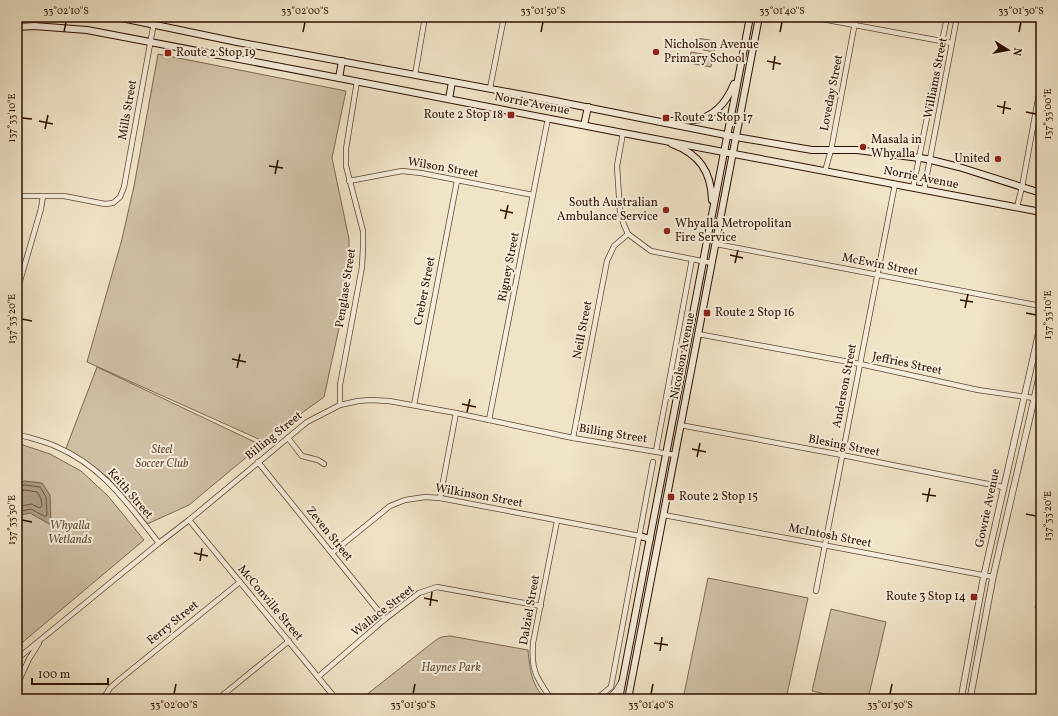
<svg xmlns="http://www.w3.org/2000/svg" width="1058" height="716" font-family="Vollkorn,serif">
  <rect width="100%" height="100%" fill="#f0e4c7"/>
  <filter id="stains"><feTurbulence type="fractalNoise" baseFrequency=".005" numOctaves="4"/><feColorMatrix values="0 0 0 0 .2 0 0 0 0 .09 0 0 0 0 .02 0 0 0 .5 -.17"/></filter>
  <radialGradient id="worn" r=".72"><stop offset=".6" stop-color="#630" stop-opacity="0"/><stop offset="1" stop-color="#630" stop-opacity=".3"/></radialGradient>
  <!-- green -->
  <g fill="#cfc0a5" stroke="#7e6852">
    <polygon points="696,38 716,41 714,52 694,48"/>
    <polygon points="691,52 713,56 711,67 689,63"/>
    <polygon points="158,54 346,91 332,158 349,239 349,282 324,397 263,441 87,362 122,239 134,186"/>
    <polygon points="97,367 261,445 189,505 145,525 109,478 65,451"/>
    <polygon points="17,443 50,454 81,471 108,496 144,540 17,647"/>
    <polygon points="708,578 808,598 786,699 683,699"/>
    <polygon points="1041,583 1041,613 1035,608"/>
    <polygon points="831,609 886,622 868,699 847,699 812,691"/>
    <path d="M 450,636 L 528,650 C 530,671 531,683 545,699 L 361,699 L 436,640 L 441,637 Z"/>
  </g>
  <!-- water -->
  <polygon fill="#ad9c83" stroke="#79644f" points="24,481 42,483 50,495 51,525 30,513 17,516 17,484"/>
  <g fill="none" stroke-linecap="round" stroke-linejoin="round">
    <!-- shore -->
    <g stroke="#6c5642" stroke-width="1">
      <polyline points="17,487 25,485 40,487 46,497 47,515 46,516 44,516 31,509 17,512"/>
      <polyline points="17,492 25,490 37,492 41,498 42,506 40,508 31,504 17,507"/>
    </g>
    <defs>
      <g id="minor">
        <polyline points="811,17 952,43"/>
        <polyline points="415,75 425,17"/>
        <polyline points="490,88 504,17"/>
        <polyline points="623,133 617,166 620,212 624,225 628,234 651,251 712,263"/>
        <polyline points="825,171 831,150 856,17"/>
        <polyline points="349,181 402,171 421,173 533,195"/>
        <polyline points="913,188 947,17"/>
        <polyline points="924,190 957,17"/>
        <polyline points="17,196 64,196 105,204 113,203 120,197 124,187 155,17"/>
        <polyline points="1017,207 1022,187 1041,83"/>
        <polyline points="716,244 1041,306"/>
        <polyline points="17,291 41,209 43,196"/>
        <polyline points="698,334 860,364 978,390 1041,399"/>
        <polyline points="340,405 340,385 362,267 363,248 363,231 346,166 346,149 357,81"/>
        <polyline points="414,405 457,181"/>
        <polyline points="489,420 548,118"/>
        <polyline points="680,425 842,455 1003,487"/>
        <path d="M 17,434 C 30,438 43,441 55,446 C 104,467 127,503 159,543"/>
        <polyline points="288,438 302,456 318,460 324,464"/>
        <polyline points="573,438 607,261 614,246 628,234"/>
        <polyline points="656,451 692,259"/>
        <polyline points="258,462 385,619"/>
        <polyline points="440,498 456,413"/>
        <polyline points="664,515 993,577"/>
        <polyline points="189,520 336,699"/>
        <polyline points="332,553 390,506 405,500 425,497 440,498 640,536"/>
        <polyline points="816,591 895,184"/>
        <polyline points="17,659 159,543 189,520 307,422 340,405 358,401 370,400 389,401 456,413 573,438 675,455"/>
        <polyline points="318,677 385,619 419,593 437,587 541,606"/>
        <polyline points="17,685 29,659 39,643"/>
        <polyline points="103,699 110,688 119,680 240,582"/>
        <polyline points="218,699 289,641"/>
        <path d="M 551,699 C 536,677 531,671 533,643 L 557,521"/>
        <polyline points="596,699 611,687 653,462"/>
      </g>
      <g id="tertiary">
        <polyline points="609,699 617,690 621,683"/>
        <polyline points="961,699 984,575 1041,323"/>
        <polyline points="970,699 993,577 1041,369"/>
      </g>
      <g id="secondary">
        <polyline points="117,17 237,42 545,99 736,137 812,150 857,150 927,159 959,167 1041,193"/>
        <polyline points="17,27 34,26 87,30 339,78 623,133 1041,212"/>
        <polyline points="339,78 342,61"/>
        <polyline points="449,99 452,82"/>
        <path d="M 671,121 C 678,121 686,121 693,120 C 714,118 727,101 734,84"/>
        <polyline points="584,125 588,107"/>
        <path d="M 672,144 C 699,154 711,171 712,200"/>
        <polyline points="640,536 650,539"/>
        <polyline points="619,699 750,17"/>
        <polyline points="628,699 759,17"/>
      </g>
    </defs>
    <!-- minor casing -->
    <use href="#minor" stroke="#5d4532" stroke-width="6"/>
    <!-- tertiary casing -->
    <use href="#tertiary" stroke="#5d4532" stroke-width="7"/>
    <!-- secondary casing -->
    <use href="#secondary" stroke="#2c1000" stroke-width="8"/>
    <!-- minor -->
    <use href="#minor" stroke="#f5eddb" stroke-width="4.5"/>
    <!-- tertiary -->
    <use href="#tertiary" stroke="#f5eddb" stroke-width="5.5"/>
    <!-- secondary -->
    <use href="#secondary" stroke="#f5eddb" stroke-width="6"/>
  </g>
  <!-- ticks -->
  <path fill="none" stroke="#2c1000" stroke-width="1.5" d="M 64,32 L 66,22M 303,32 L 305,22M 541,32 L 543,22M 780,32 L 782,22M 1019,32 L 1021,22M 767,61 L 781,64M 773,70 L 775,56M 997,106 L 1011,109M 1026,112 L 1036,114M 1003,114 L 1005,101M 22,118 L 32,119M 39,121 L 53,124M 45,129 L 48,115M 269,166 L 283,168M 275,174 L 278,160M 500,210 L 513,213M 505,219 L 508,205M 730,255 L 743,258M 735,263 L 738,250M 960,300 L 973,302M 965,308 L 968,294M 1026,313 L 1036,315M 22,319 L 32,321M 232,359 L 246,362M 237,368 L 240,354M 462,404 L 476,407M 467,412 L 470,399M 692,449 L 706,452M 697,457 L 700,443M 922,494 L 936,496M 927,502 L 930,488M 1026,514 L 1036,516M 22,520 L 32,522M 194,553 L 208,556M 200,561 L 202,548M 424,598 L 438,601M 430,606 L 432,592M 654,643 L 668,645M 660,651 L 662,637M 174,694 L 176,684M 413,694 L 415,684M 651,694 L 653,684M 890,694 L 892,684"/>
  <!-- markers -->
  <g fill="#8f2418" stroke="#f5eddb" stroke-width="1.5">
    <circle cx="656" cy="52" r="4"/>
    <rect x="164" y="49" width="8" height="8" rx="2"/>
    <rect x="507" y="111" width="8" height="8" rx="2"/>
    <rect x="662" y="114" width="8" height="8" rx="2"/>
    <circle cx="863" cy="147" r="4"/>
    <circle cx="998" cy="159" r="4"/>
    <circle cx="666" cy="210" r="4"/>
    <circle cx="667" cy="231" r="4"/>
    <rect x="703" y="309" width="8" height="8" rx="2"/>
    <rect x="667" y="493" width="8" height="8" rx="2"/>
    <rect x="970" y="593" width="8" height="8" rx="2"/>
  </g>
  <g text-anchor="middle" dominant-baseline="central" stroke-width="4" stroke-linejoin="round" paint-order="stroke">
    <!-- poi labels -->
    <g font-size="12" fill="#2c1000" stroke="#f5eddb" text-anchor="start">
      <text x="664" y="45">Nicholson Avenue<tspan x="664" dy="14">Primary School</tspan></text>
      <text x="176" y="53">Route 2 Stop 19</text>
      <text x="503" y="115" text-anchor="end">Route 2 Stop 18</text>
      <text x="674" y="118">Route 2 Stop 17</text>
      <text x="871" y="140">Masala in<tspan x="871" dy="14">Whyalla</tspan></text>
      <text x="990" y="159" text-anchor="end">United</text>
      <text x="658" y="203" text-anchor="end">South Australian<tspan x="658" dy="14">Ambulance Service</tspan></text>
      <text x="675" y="224">Whyalla Metropolitan<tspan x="675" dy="14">Fire Service</tspan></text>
      <text x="715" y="313">Route 2 Stop 16</text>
      <text x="679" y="497">Route 2 Stop 15</text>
      <text x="966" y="597" text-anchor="end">Route 3 Stop 14</text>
    </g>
    <!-- street labels -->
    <g font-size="12" fill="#2c1000" stroke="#f5eddb">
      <text transform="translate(936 78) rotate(-79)">Williams Street</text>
      <text transform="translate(832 93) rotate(-79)">Loveday Street</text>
      <text transform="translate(532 104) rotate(11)">Norrie Avenue</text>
      <text transform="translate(128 110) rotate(-80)">Mills Street</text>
      <text transform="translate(443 168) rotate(10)">Wilson Street</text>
      <text transform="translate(921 178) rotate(11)">Norrie Avenue</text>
      <text transform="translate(880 265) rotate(11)">McEwin Street</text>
      <text transform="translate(509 267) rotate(-79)">Rigney Street</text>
      <text transform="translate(346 288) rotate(-81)">Penglase Street</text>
      <text transform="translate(425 291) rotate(-79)">Creber Street</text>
      <text transform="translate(583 330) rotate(-79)">Neill Street</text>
      <text transform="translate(683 356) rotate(-79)">Nicolson Avenue</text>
      <text transform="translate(907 364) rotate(12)">Jeffries Street</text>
      <text transform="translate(845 386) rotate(-79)">Anderson Street</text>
      <text transform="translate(613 434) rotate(9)">Billing Street</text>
      <text transform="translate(274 436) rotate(-39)">Billing Street</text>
      <text transform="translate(844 446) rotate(11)">Blesing Street</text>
      <text transform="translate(130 494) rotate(49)">Keith Street</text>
      <text transform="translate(479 496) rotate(10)">Wilkinson Street</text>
      <text transform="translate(988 508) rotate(-78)">Gowrie Avenue</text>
      <text transform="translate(329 534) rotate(51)">Zeven Street</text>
      <text transform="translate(830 536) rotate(11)">McIntosh Street</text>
      <text transform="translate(270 603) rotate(50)">McConville Street</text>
      <text transform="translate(530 610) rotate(-80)">Dalziel Street</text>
      <text transform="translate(383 611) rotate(-38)">Wallace Street</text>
      <text transform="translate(173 623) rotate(-39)">Ferry Street</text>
    </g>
    <!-- park labels -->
    <g font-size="12" font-style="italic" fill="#654e3a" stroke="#f5eddb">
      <text x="162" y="450">Steel<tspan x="162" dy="14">Soccer Club</tspan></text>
      <text x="70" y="526">Whyalla<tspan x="70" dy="14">Wetlands</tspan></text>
      <text x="451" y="668">Haynes Park</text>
    </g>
  </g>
  <!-- margin -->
  <rect width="1058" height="716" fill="none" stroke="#f0e4c7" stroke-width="44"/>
  <!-- north arrow -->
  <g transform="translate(1008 50) rotate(101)" stroke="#f5eddb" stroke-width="3" paint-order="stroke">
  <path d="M0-3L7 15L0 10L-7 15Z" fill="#2c1000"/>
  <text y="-6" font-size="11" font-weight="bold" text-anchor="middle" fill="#2c1000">N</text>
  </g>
  <!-- scale -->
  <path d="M32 678v6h76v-6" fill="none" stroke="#2c1000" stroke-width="2"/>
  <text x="38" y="678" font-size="12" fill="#2c1000" stroke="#f5eddb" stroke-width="3" paint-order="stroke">100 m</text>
  <rect x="22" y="22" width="1014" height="672" fill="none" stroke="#2c1000" stroke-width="1.5"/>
  <g font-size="10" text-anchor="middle" fill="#2c1000">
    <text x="66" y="14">33°02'10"S</text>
    <text x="305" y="14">33°02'00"S</text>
    <text x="543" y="14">33°01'50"S</text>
    <text x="782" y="14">33°01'40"S</text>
    <text x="1021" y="14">33°01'30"S</text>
    <text transform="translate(1047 114) rotate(-90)" y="4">137°33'00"E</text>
    <text transform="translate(11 118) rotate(-90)" y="4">137°33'10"E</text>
    <text transform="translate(1047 315) rotate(-90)" y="4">137°33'10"E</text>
    <text transform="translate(11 319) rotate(-90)" y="4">137°33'20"E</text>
    <text transform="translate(1047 516) rotate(-90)" y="4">137°33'20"E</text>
    <text transform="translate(11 520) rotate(-90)" y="4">137°33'30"E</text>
    <text x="174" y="708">33°02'00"S</text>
    <text x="413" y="708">33°01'50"S</text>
    <text x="651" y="708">33°01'40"S</text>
    <text x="890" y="708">33°01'30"S</text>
  </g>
  <rect width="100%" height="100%" filter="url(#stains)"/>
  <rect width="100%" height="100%" fill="url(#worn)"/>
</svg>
